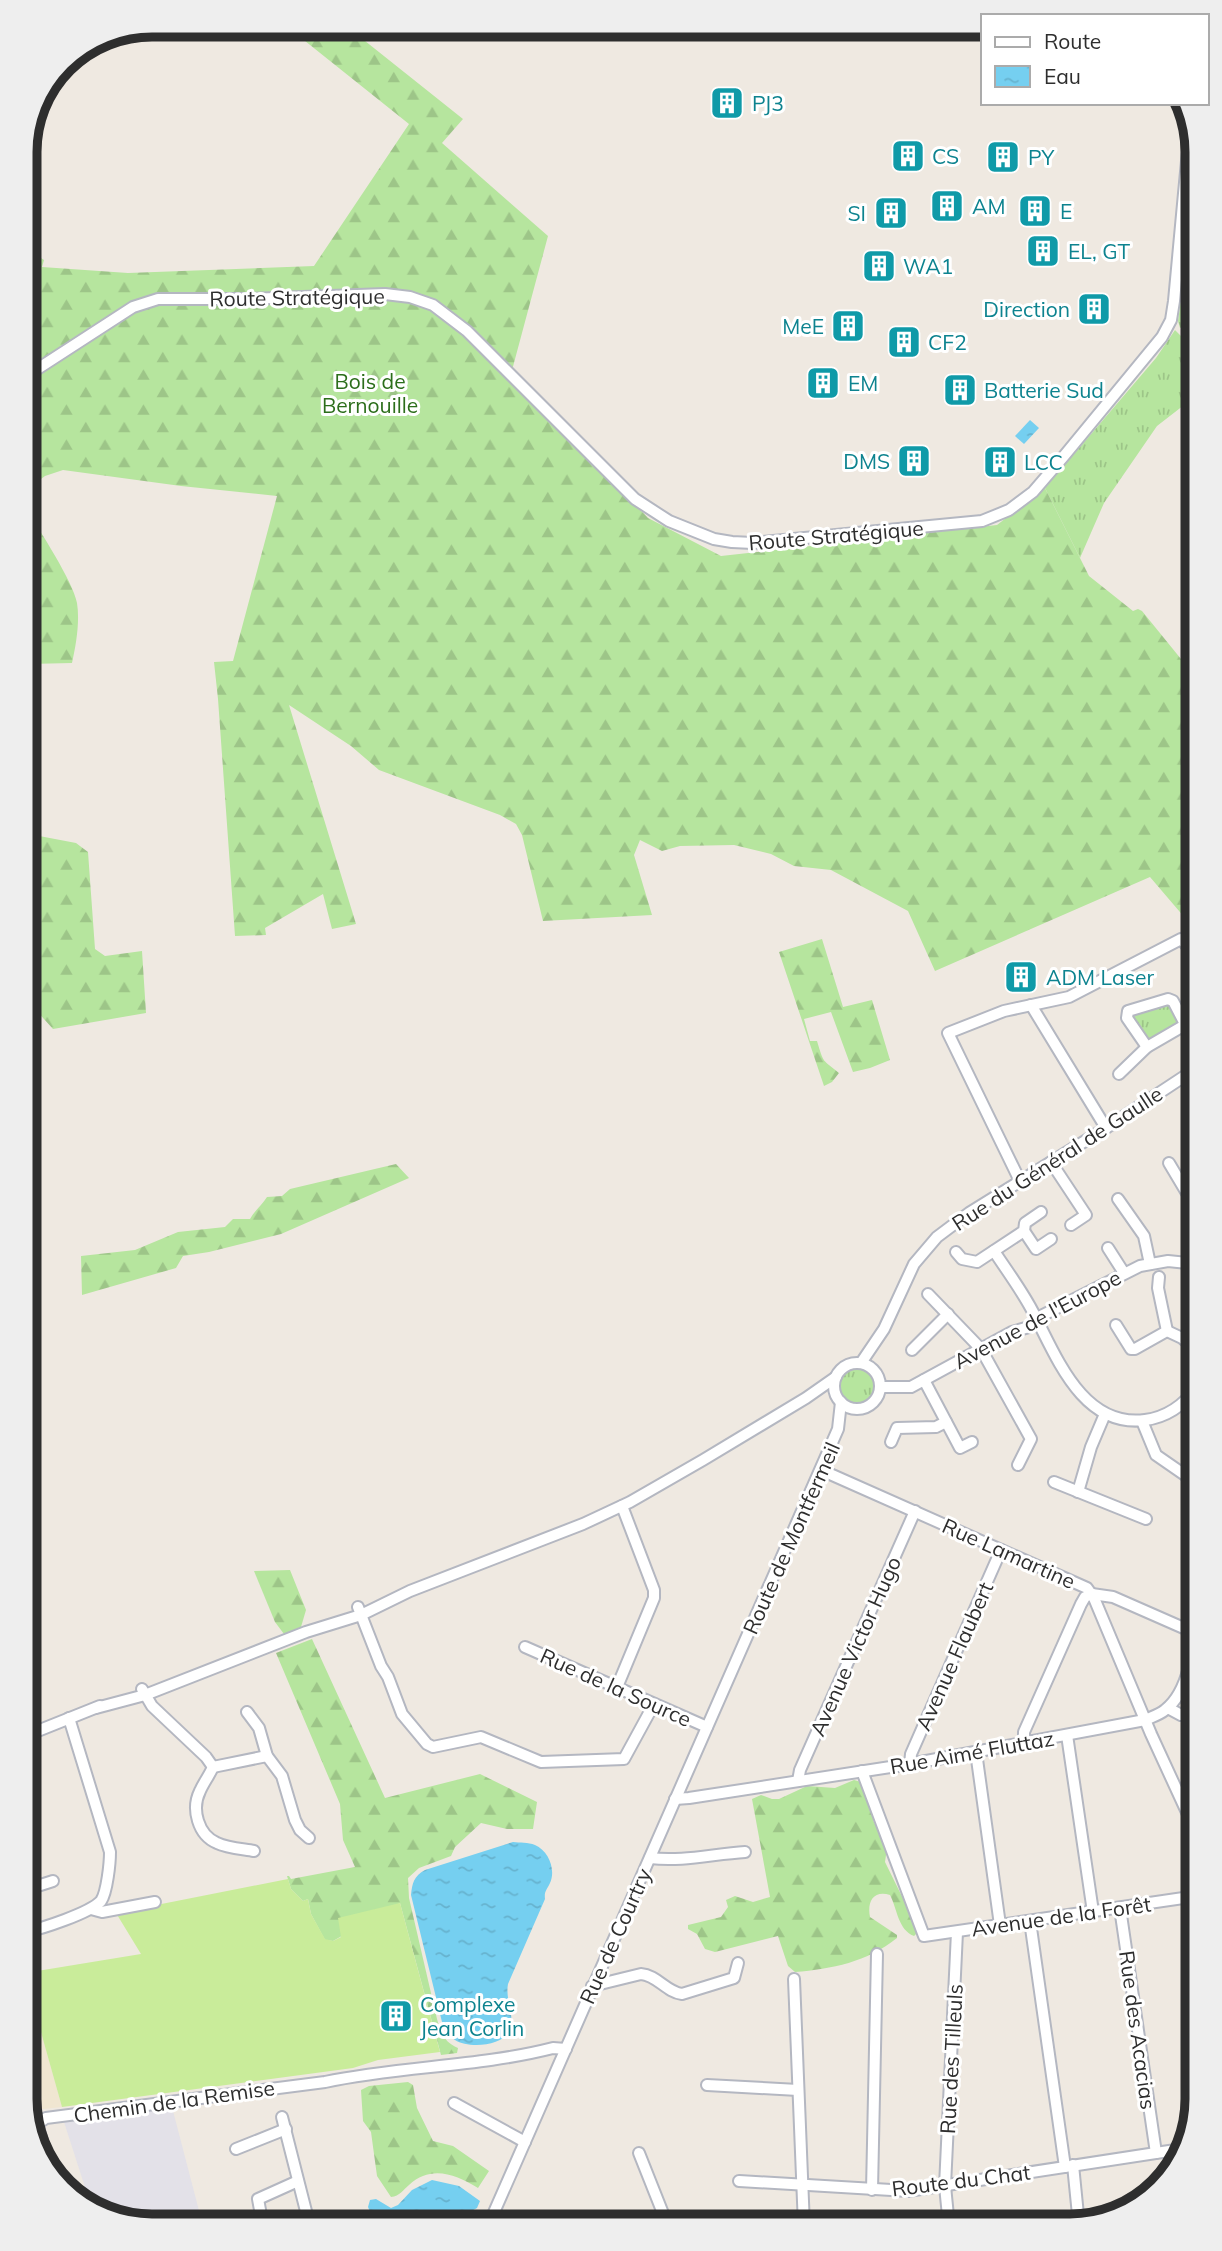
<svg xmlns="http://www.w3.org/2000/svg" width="1222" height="2251" font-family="Mulish,sans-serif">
  <defs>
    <pattern id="grass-tufts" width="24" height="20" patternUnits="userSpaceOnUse" patternTransform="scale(1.75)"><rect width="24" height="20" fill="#b6e59e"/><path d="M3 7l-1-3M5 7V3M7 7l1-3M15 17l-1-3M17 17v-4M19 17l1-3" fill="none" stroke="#9dc588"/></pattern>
    <pattern id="forest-firs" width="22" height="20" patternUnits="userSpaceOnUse" patternTransform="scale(1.75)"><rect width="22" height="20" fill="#b6e59e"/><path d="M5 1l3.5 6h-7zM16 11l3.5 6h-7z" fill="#9dc588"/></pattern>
    <pattern id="water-ripples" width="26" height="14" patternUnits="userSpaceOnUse" patternTransform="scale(1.75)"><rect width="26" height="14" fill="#75cff0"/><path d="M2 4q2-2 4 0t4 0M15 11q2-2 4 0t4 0" fill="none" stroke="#66b2ce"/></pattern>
  </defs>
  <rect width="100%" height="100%" fill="#efe9e1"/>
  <!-- industrial -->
  <polygon fill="#e3e1e8" points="172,2107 203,2226 144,2226 92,2209 64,2122"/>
  <!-- education -->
  <polygon fill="#f0e6d1" points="37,2018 62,2107 35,2110 35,2113 28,2115 25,2099 25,2021"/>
  <!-- grass -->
  <g fill="url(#grass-tufts)">
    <polygon points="1196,144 1197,323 1180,328 1178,321 1185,272"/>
    <polygon points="1175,330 1187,342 1197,339 1197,395 1157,426 1104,503 1080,558 1045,488 1156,358"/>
    <polygon points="1168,1002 1179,1024 1149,1041 1130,1019 1131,1014"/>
    <circle cx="857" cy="1386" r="17"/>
  </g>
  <!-- forest -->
  <g fill="url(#forest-firs)">
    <polygon points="285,25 345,25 463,119 442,143 548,236 511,374 648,518 721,556 997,525 1045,488 1089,576 1133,611 1138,609 1142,611 1181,659 1188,660 1197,648 1197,932 1150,877 935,971 908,911 831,870 794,866 771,854 734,845 680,846 662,851 640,840 634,855 652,915 543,921 522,835 516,824 500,815 379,770 351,746 289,705 356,924 332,929 323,894 265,928 266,935 235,936 218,699 214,662 233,661 277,496 181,486 63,470 45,476 25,491 25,248 44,260 42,267 128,273 314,266 409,124"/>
    <path d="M 25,507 C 38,528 73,581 77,603 C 80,622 76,645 72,663 L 29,664 L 34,835 L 76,843 L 88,852 L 95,949 L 105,956 L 142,951 L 146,1013 L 53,1029 L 25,998 Z"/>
    <path d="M 822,939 L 843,1007 L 872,1000 L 890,1060 L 870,1068 L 853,1072 L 831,1012 L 804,1019 L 810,1041 L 817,1041 C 824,1064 822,1059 839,1073 L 832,1082 L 824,1086 L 779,952 Z"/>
    <path d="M 396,1164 L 409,1178 L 281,1234 L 209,1252 L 183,1256 L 176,1268 L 82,1295 L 81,1256 L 135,1250 L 178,1232 L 225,1227 L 233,1219 L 250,1219 C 255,1210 262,1205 267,1197 L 282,1196 L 290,1189 Z"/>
    <polygon points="290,1570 306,1610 301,1627 284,1634 275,1622 254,1571"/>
    <path d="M 312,1639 L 385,1798 L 480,1774 L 537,1802 L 533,1829 L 507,1829 L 481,1823 L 455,1847 L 451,1856 L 419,1868 L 408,1878 L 409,1898 L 437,2019 C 441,2033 444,2042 458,2048 L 457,2053 L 441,2055 L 400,1903 L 333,1941 L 325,1940 L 311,1914 L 308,1899 L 303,1901 L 291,1889 L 287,1876 L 289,1876 L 291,1879 L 355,1867 L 343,1840 L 340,1804 L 276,1653 Z"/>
    <path d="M 854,1780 L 861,1782 L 865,1787 L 865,1796 L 874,1811 L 873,1820 L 887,1848 L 885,1862 L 919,1931 L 914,1936 C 898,1930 897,1908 890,1895 C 873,1890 867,1902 870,1917 L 897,1935 L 897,1938 C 867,1962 832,1969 795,1972 L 788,1966 L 778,1936 L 715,1952 L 705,1949 L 697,1934 L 688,1929 L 688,1925 L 721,1917 L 728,1907 L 726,1900 L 735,1896 L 753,1902 L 770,1897 L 752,1799 L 761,1795 L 772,1799 L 779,1799 L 807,1786 L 835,1788 Z"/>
    <path d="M 408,2082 L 413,2085 L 417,2108 L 433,2141 L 453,2146 L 489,2171 L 478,2188 C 455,2174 431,2165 409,2185 C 403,2190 400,2196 391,2197 L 377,2176 L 371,2132 L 363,2121 L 361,2090 L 369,2086 Z"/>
  </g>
  <!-- pitch -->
  <polygon fill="#c9ec9a" points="288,1879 291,1889 303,1901 308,1899 311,1914 325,1939 333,1941 341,1937 338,1918 400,1903 440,2052 378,2060 353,2068 62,2107 37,2018 25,2021 25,1973 141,1954 116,1913"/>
  <!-- water -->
  <g fill="url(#water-ripples)">
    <polygon points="1030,420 1039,428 1024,444 1015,436"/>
    <path d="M 513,1842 C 520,1843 528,1842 535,1845 C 549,1851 556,1870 550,1883 C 547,1890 544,1891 545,1899 L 508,1984 C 505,2000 515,2014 510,2029 C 505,2046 469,2049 455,2040 C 448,2036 446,2029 442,2022 L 411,1895 C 412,1883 414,1876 425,1870 Z"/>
    <polygon points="432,2180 459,2186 480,2201 477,2208 443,2226 376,2226 368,2207 370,2200 376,2199 391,2208 398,2205 412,2190"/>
  </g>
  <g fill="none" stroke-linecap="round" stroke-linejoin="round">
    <defs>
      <g id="minor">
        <polyline points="25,377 133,307 158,299 249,299 385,294 410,297 433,305 467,331 635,499 669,521 714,539 732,542 753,543 982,521 1009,510 1033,492 1064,456 1162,337 1171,320 1174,301 1191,118"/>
        <polyline points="1031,1005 1106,1128"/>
        <polyline points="1147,1047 1127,1018 1128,1011 1168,999 1173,1001 1185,1024"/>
        <polyline points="1119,1074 1147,1047 1197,1018"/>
        <polyline points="1051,1162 1086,1215 1071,1225"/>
        <polyline points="1169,1163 1197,1210"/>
        <polyline points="1020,1181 948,1033 1004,1011 1069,997 1181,939 1197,957"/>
        <polyline points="1118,1199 1144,1236 1150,1264"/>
        <polyline points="1024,1231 1036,1249 1051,1239"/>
        <polyline points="1108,1248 1124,1273"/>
        <path d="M 994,1251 C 1007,1271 1023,1292 1034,1314 C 1057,1358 1083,1428 1145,1420 C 1168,1417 1184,1405 1197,1387"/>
        <polyline points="956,1252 962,1259 977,1262 1024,1231 1025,1223 1041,1212"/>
        <polyline points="1159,1277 1158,1288 1167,1331"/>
        <polyline points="928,1294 981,1349 1031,1439 1018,1465"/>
        <polyline points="1116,1325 1131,1349 1135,1349 1167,1331 1182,1338 1197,1351"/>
        <polyline points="912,1350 948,1314"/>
        <polyline points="861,1363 884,1329 914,1264 937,1237 969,1213 1106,1128 1197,1068"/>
        <circle cx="857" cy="1386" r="23"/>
        <polyline points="924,1380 960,1448 972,1442"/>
        <polyline points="880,1387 911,1387 1012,1332 1029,1327 1043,1315 1140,1266 1168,1261 1197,1264"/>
        <polyline points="1142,1421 1156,1455 1195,1482"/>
        <polyline points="891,1442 897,1428 936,1427 946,1422"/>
        <polyline points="821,1470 1087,1588 1094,1598 1151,1734 1197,1834"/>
        <polyline points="1054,1482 1146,1519"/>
        <polyline points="1078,1492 1091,1447 1105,1414"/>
        <polyline points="1092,1594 1113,1597 1195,1633"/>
        <polyline points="358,1607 381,1666 388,1677 402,1714 427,1744 433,1747 481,1737 541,1762 624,1759 654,1704"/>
        <polyline points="525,1647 707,1727"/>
        <polyline points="617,1687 654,1598 654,1590 622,1506"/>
        <polyline points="142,1689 152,1706 206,1757 213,1767"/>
        <polyline points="96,1708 145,1695 306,1632 361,1615 410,1591 583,1524 630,1502 703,1460 806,1398 836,1377"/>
        <polyline points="1168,1708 1181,1715 1197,1712"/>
        <polyline points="247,1712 259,1728 267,1756 282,1776 295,1820 300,1830 309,1838"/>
        <polyline points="1067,1735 1093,1912"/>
        <polyline points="25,1736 100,1706"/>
        <polyline points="1024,1743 1024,1732 1081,1604 1085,1597 1092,1594"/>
        <polyline points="976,1752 1000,1925"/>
        <polyline points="910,1764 911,1754 1001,1550"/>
        <path d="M 213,1767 C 209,1776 204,1782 200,1791 C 191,1809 198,1835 217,1843 C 227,1848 243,1849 254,1851"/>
        <polyline points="213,1767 267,1756"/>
        <polyline points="862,1771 924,1936 1197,1896"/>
        <polyline points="798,1781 800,1770 915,1511"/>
        <path d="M 675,1799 L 689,1798 L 910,1764 L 1145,1720 C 1151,1717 1159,1715 1165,1710 C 1190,1691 1194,1645 1197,1616"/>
        <path d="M 650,1858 C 682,1862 713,1854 745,1852"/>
        <polyline points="25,1890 53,1881"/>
        <polyline points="1120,1908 1156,2153"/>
        <polyline points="91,1909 102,1912 155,1902"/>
        <polyline points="1030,1921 1065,2167"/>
        <path d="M 25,1932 C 41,1929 90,1913 101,1901 C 107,1892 110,1863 110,1852 L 69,1718"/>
        <polyline points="794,1979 804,2226"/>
        <path d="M 592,1986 L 641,1974 C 657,1975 666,1992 682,1994 L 734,1978 L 738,1963"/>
        <polyline points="707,2085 798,2090"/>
        <polyline points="454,2103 525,2142"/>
        <polyline points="282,2117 308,2219 304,2226"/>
        <polyline points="236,2149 286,2129"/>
        <polyline points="639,2153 668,2226"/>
        <polyline points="1073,2165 1079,2225"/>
        <path d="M 49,2166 L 38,2127 L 40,2122 L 46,2118 L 325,2082 C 400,2066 479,2067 553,2048 L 566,2049"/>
        <polyline points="739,2181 908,2191 1182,2149"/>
        <polyline points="872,2190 877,1954"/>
        <polyline points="263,2226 258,2199 298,2181"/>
        <polyline points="488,2226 838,1429 841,1402"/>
        <polyline points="949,2226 945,2186 957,1932"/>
      </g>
    </defs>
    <!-- minor casing -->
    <use href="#minor" stroke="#b4b7c1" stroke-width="14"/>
    <!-- minor -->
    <use href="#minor" stroke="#fff" stroke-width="10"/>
  </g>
  <!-- icons -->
  <defs>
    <symbol id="building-square" viewBox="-11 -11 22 22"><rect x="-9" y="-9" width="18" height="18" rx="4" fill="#0f9aa8" stroke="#fff"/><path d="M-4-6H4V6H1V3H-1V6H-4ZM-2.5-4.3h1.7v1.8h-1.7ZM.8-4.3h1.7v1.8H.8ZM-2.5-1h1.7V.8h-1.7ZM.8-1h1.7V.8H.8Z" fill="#fff"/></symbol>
  </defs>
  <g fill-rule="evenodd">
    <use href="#building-square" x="708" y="84" width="38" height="38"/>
    <use href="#building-square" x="889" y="137" width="38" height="38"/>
    <use href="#building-square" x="984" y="138" width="38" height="38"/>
    <use href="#building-square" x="928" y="187" width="38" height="38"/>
    <use href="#building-square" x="1016" y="192" width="38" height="38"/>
    <use href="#building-square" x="872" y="194" width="38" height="38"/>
    <use href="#building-square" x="1024" y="232" width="38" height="38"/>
    <use href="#building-square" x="860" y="247" width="38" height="38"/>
    <use href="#building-square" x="1075" y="290" width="38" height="38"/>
    <use href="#building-square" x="829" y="307" width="38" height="38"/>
    <use href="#building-square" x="885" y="323" width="38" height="38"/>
    <use href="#building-square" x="804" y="364" width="38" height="38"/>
    <use href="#building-square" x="941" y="371" width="38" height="38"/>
    <use href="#building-square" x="895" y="442" width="38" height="38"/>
    <use href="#building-square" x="981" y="443" width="38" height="38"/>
    <use href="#building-square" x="1002" y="958" width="38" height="38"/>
    <use href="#building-square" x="377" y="1997" width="38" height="38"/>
  </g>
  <g text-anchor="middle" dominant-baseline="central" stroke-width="6" stroke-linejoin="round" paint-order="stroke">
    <!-- culture labels -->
    <g font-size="21" fill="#0d838f" stroke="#fff" text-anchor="start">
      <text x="752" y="103">PJ3</text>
      <text x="932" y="156">CS</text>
      <text x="1028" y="157">PY</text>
      <text x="972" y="206">AM</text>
      <text x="1060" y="211">E</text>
      <text x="866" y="213" text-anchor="end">SI</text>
      <text x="1068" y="251">EL, GT</text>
      <text x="903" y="266">WA1</text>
      <text x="1070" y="309" text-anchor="end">Direction</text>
      <text x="824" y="326" text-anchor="end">MeE</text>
      <text x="928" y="342">CF2</text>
      <text x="848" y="383">EM</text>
      <text x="984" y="390">Batterie Sud</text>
      <text x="890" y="461" text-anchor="end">DMS</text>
      <text x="1024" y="462">LCC</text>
      <text x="1046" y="977">ADM Laser</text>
      <text x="420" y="2004">Complexe<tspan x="420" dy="24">Jean Corlin</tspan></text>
    </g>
    <!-- street labels -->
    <g font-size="21" fill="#2e2e2e" stroke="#fff">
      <text transform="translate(297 297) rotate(-1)">Route Stratégique</text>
      <text transform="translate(836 535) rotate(-5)">Route Stratégique</text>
      <text transform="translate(1057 1158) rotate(-33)">Rue du Général de Gaulle</text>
      <text transform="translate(1037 1319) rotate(-28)">Avenue de l'Europe</text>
      <text transform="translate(791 1538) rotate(-66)">Route de Montfermeil</text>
      <text transform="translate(1009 1553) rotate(24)">Rue Lamartine</text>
      <text transform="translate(855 1646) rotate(-66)">Avenue Victor Hugo</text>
      <text transform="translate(954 1656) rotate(-66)">Avenue Flaubert</text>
      <text transform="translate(616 1687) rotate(24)">Rue de la Source</text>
      <text transform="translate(972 1752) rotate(-10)">Rue Aimé Fluttaz</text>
      <text transform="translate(1061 1916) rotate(-8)">Avenue de la Forêt</text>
      <text transform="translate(615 1936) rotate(-66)">Rue de Courtry</text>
      <text transform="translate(1138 2030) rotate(82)">Rue des Acacias</text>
      <text transform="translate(951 2059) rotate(-87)">Rue des Tilleuls</text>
      <text transform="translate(174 2101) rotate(-8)">Chemin de la Remise</text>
      <text transform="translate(961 2180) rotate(-7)">Route du Chat</text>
    </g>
    <!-- park labels -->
    <g font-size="21" fill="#2c6e1b" stroke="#fff">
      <text x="370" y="381">Bois de<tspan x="370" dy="24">Bernouille</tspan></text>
    </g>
  </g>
  <!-- crop -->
  <path d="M0 0H1222V2251H0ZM152 37H1070A115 115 0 0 1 1185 152V2099A115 115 0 0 1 1070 2214H152A115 115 0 0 1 37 2099V152A115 115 0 0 1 152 37Z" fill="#eee" fill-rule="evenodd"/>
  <path fill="none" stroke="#2e2e2e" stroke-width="9" d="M152 37H1070A115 115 0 0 1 1185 152V2099A115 115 0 0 1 1070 2214H152A115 115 0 0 1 37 2099V152A115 115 0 0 1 152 37Z"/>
  <!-- legend -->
  <rect x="981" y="14" width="228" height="91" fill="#ffffff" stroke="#ababab" stroke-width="2"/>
  <rect x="995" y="37" width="35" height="10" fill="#ffffff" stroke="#ababab" stroke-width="2"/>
  <text x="1044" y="49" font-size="21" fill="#2e2e2e">Route</text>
  <rect x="995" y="66" width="35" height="21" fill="url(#water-ripples)" stroke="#ababab" stroke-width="2"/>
  <text x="1044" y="84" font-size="21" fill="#2e2e2e">Eau</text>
</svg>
